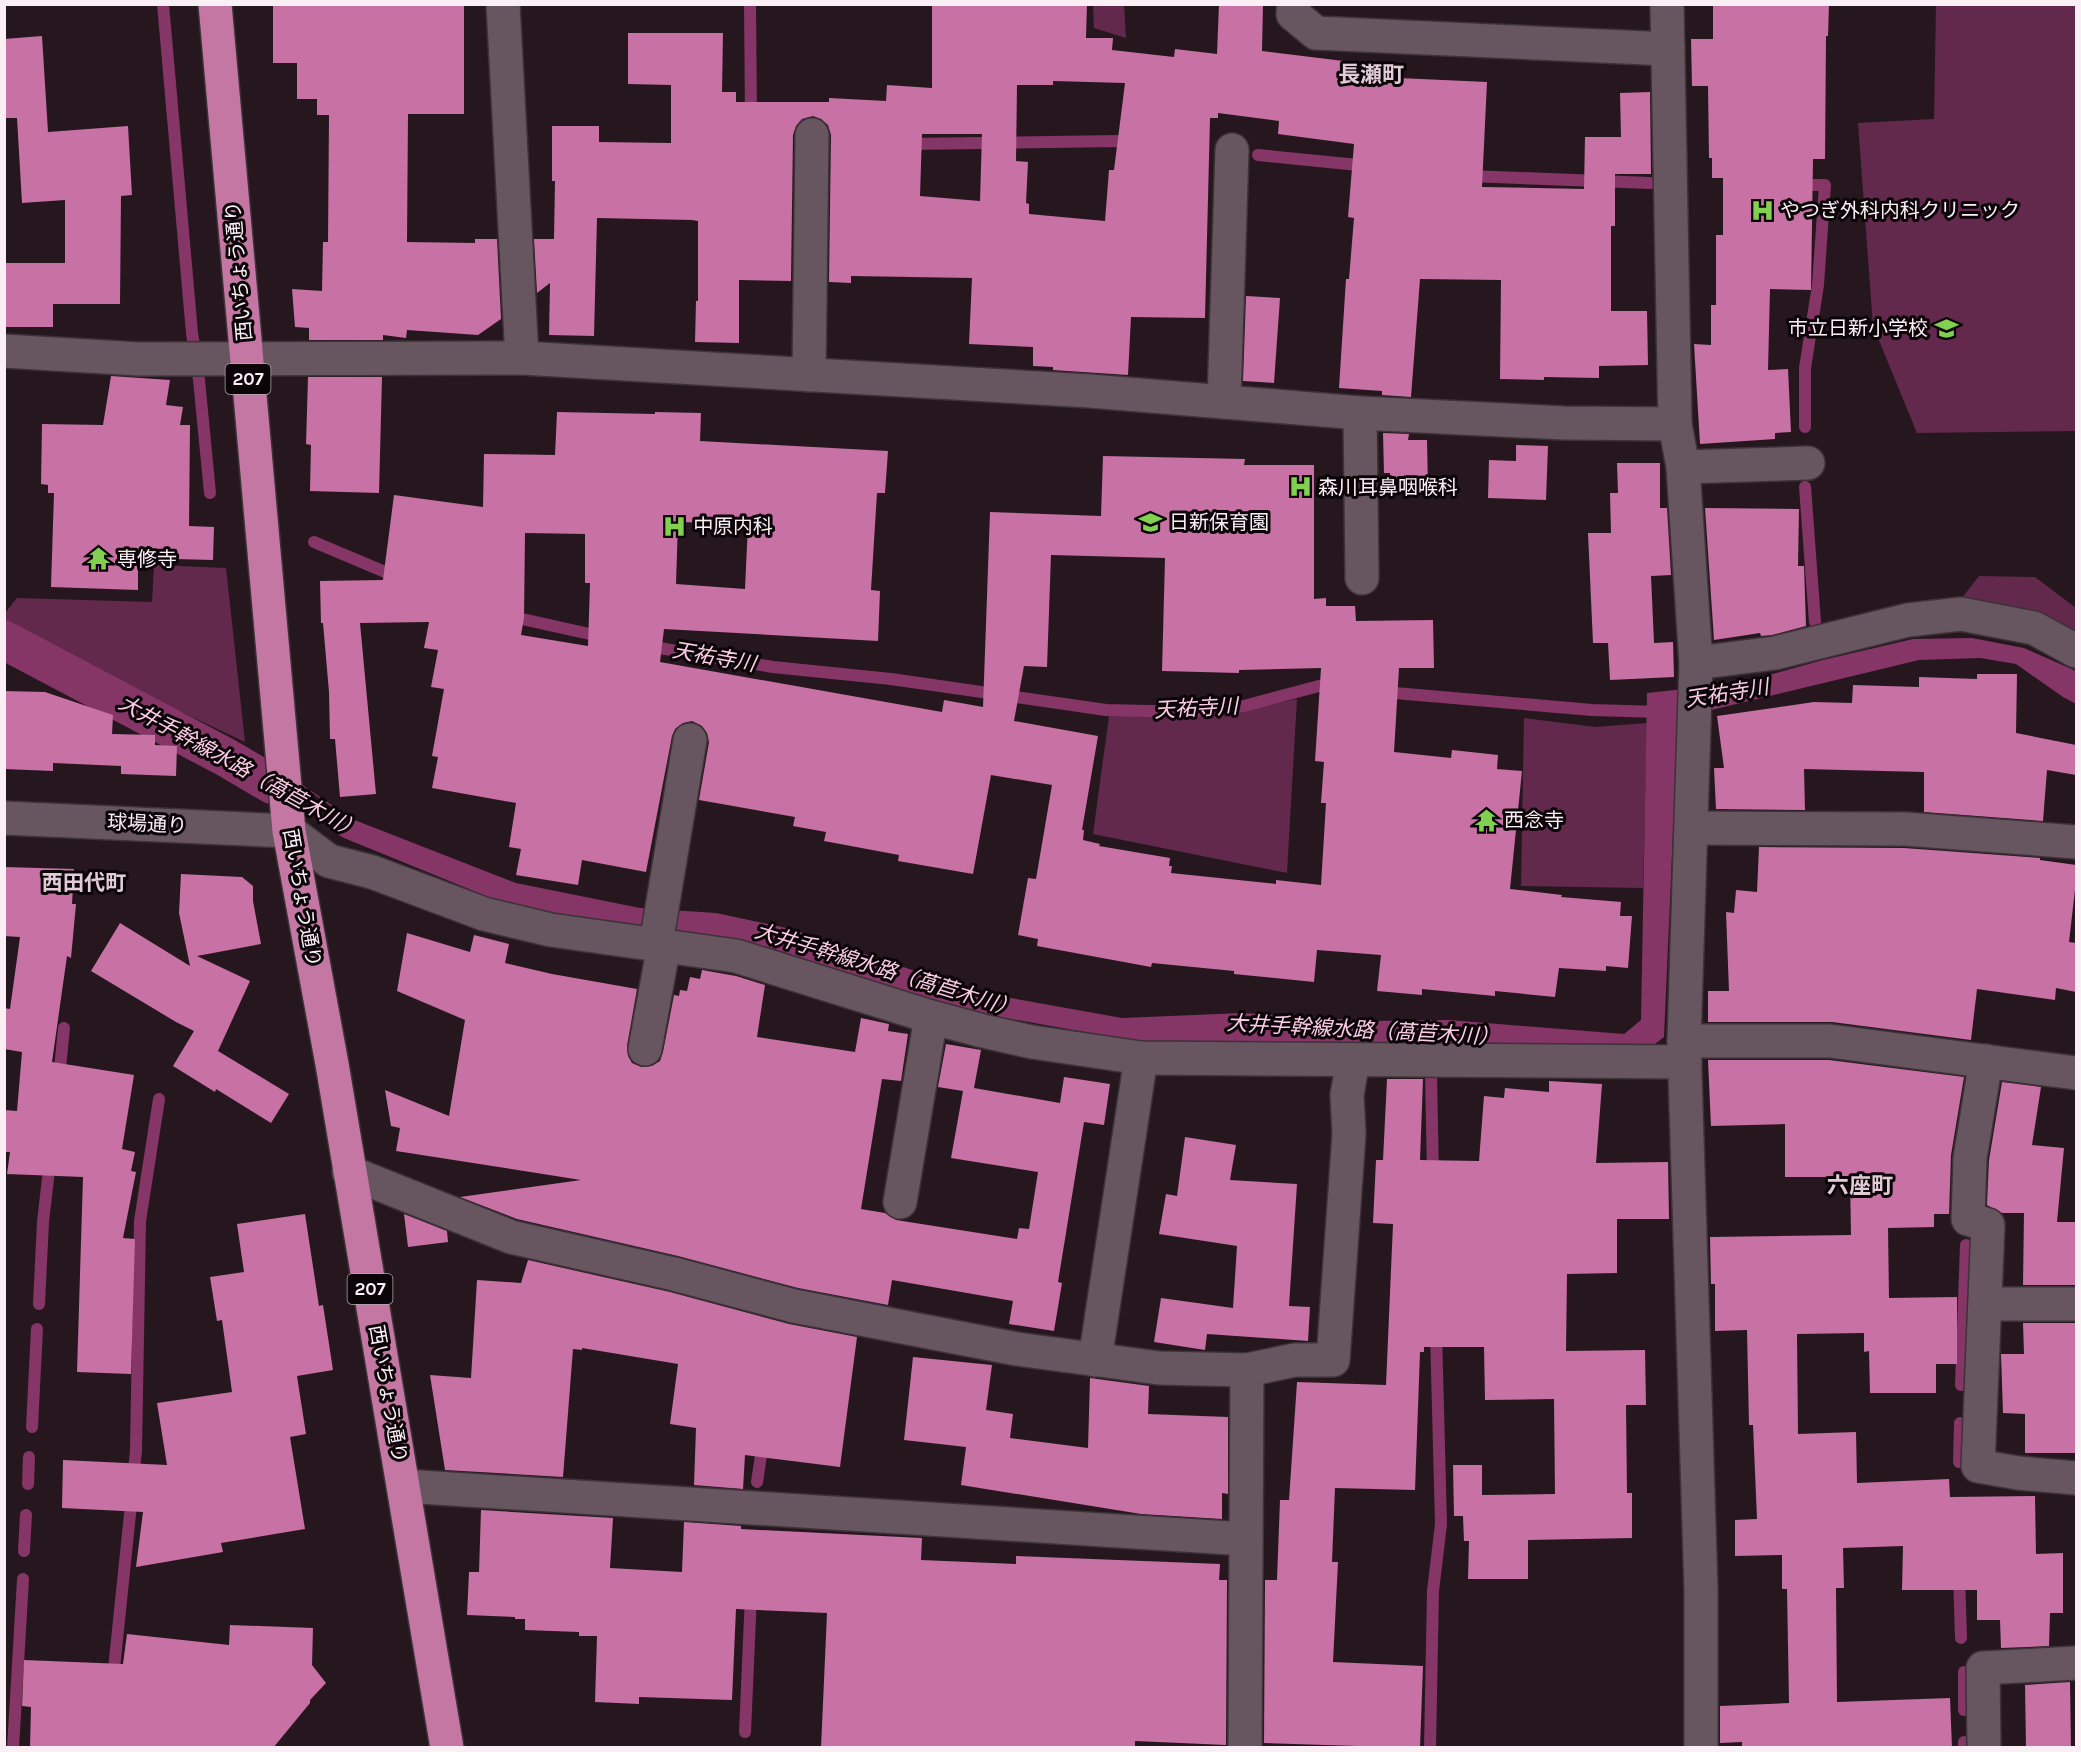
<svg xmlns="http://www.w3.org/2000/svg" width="2081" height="1752" font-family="Karla,'Noto Sans JP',sans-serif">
  <rect width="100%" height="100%" fill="#26171f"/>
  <!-- green -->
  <g fill="#62294c">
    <polygon points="1093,5 1124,5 1126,38 1094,28"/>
    <polygon points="1936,5 2076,5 2076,431 1917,433 1873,326 1858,123 1934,119"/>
    <polygon points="154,565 226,568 245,742 5,629 5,613 17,598 152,602"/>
    <polygon points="1979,576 2035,577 2076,608 2076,637 1957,604"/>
    <polygon points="1297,699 1287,873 1093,834 1109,716 1222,715"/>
    <polygon points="1524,718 1595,727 1647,723 1643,888 1521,886"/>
  </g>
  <!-- water -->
  <polygon fill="#853566" points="1972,638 2024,648 2076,671 2076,704 2063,697 2016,664 1980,658 1919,660 1678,718 1664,1037 1642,1054 1141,1042 966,1011 768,947 711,935 624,933 508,905 344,838 221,765 239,744 250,749 352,819 516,883 640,908 716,913 791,929 977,992 1122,1018 1242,1013 1371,1021 1449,1020 1624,1034 1641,1020 1647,693 1740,683 1823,660 1913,639"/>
  <!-- pier -->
  <polygon fill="#26171f" points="250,749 332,807 337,834 229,770"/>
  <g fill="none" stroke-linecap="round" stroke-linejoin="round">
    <!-- stream -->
    <g stroke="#853566" stroke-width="12">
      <polyline points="163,4 192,333 199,380 210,493"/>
      <polyline points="750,4 751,117"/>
      <polyline points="908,144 1117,141 1133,143"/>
      <polyline points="1258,155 1368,166"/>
      <polyline points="1469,176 1650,183"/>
      <polyline points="1799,185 1825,185 1818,285 1805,368 1805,427"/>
      <polyline points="1805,487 1815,622"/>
      <polyline points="314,542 397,577"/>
      <polyline points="509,616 603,637"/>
      <polyline points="647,646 773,667 891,679 1106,710 1188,712 1244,706 1319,686 1336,688"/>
      <polyline points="1383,692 1592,710 1660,712"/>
      <polyline points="1431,1072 1433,1177"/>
      <polyline points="59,1078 64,1028"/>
      <polyline points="39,1304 43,1222 50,1161"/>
      <polyline points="1961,1385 1966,1245"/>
      <polyline points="32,1427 37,1329"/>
      <polyline points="1959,1462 1960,1423"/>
      <polyline points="133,1478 136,1451 140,1221 159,1099"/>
      <polyline points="757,1482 763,1442"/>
      <polyline points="28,1484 29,1457"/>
      <polyline points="24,1551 26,1515"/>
      <polyline points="1959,1574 1961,1638"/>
      <polyline points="113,1678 132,1495"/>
      <polyline points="1964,1710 1964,1672"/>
      <polyline points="745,1732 751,1595"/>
      <polyline points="1964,1742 1964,1748"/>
      <polyline points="13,1748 23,1579"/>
      <polyline points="1430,1748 1433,1591 1441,1524 1436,1332"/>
    </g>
    <!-- canal -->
    <polyline stroke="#853566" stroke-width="39" points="4,640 227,758 273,785"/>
  </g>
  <!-- building -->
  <g fill="#c771a4" fill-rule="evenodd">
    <polygon points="464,4 464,114 408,114 407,242 475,243 475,239 497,239 501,319 478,335 407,330 406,338 383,335 383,340 309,340 309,328 295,327 292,289 322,291 323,242 328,242 329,115 317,115 317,99 297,99 297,63 273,63 273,5"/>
    <path d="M 932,4 L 1087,4 L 1086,38 L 1113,38 L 1112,50 L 1174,57 L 1175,49 L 1217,54 L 1219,4 L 1263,4 L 1262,51 L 1401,68 L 1399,78 L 1487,82 L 1482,187 L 1584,189 L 1585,137 L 1621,137 L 1620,93 L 1650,92 L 1651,174 L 1615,174 L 1615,226 L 1611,226 L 1611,311 L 1647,311 L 1648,365 L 1599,366 L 1599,378 L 1544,377 L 1544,380 L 1500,379 L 1501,280 L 1420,279 L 1411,397 L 1382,395 L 1382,391 L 1339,388 L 1346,279 L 1349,279 L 1354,218 L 1348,217 L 1354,144 L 1278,134 L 1279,121 L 1218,113 L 1218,118 L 1210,118 L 1205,318 L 1131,317 L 1128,375 L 1053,370 L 1053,367 L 1033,366 L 1033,347 L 969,344 L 972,278 L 851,276 L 851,283 L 829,282 L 831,135 L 828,125 L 821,119 L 813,116 L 802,119 L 796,126 L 793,135 L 791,281 L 739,280 L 739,343 L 695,342 L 696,301 L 698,301 L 698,221 L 692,220 L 597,218 L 594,336 L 549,335 L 550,283 L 537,293 L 534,239 L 554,239 L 555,181 L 552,181 L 552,126 L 599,126 L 599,142 L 671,143 L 671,85 L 628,84 L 628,33 L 723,33 L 722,92 L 736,92 L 736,102 L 829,102 L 829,98 L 886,101 L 887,85 L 932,88 ZM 1053,81 L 1125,83 L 1114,170 L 1109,170 L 1105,221 L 1029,214 L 1029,204 L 1026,203 L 1028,162 L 1016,161 L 1017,85 L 1053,85 ZM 922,134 L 982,134 L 980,201 L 920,196 Z"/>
    <polygon points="1713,4 1829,4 1828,36 1826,36 1825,159 1813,159 1811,290 1770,289 1768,370 1788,369 1791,432 1775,433 1775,439 1700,444 1694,344 1711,345 1711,305 1716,305 1716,235 1723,235 1723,178 1712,178 1712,158 1709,158 1708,86 1692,86 1691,39 1713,39"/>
    <polygon points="42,36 48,132 128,126 132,195 121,196 120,304 53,304 53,327 4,327 4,263 65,263 65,200 22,203 17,118 4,118 4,39"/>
    <polygon points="1246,296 1280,298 1274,383 1243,381"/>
    <polygon points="111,376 170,380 166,405 183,407 180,425 190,425 189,526 214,527 213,560 138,558 138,590 51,587 54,493 48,493 48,485 41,484 42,424 103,425"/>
    <polygon points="308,377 382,377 379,493 310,491 311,445 306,444"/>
    <path d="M 557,412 L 655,414 L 655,412 L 701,413 L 700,441 L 888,451 L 885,493 L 877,493 L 871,590 L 880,591 L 878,641 L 664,629 L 660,662 L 942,712 L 944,700 L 983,707 L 990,512 L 1101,516 L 1103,456 L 1245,459 L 1244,465 L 1314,465 L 1314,599 L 1326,598 L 1326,606 L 1355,606 L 1356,621 L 1433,620 L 1434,668 L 1399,668 L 1394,752 L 1451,758 L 1452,750 L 1498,755 L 1497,769 L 1522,771 L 1510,889 L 1562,895 L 1561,897 L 1621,902 L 1620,916 L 1632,916 L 1628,968 L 1606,966 L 1606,971 L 1559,968 L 1555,997 L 1495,991 L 1495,996 L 1422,989 L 1422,995 L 1377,991 L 1381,955 L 1317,950 L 1314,982 L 1234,974 L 1234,971 L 1152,963 L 1151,967 L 1037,946 L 1038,939 L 1018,935 L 1028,878 L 1036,879 L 1052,785 L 991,775 L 973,874 L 898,861 L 899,855 L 824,841 L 826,832 L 793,826 L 795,817 L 699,800 L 709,742 L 707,733 L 702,726 L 692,721 L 683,723 L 675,729 L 672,736 L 646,872 L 582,860 L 578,885 L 516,875 L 521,849 L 509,847 L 516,803 L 432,788 L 438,757 L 432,756 L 444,689 L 431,687 L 438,650 L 424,648 L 429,622 L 360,623 L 376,794 L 340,797 L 335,739 L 330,739 L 329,692 L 323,623 L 321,623 L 320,581 L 383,580 L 394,495 L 483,507 L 484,454 L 555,455 ZM 678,522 L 748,524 L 745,589 L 676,584 ZM 525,533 L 585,534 L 585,583 L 590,583 L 588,646 L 521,635 L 524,618 ZM 1051,555 L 1165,558 L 1162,671 L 1239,673 L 1239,670 L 1321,668 L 1315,761 L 1324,762 L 1321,803 L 1326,803 L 1321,885 L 1276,880 L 1276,884 L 1171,873 L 1172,866 L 1169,866 L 1170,858 L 1099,846 L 1100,844 L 1083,840 L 1084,830 L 1082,830 L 1098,736 L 1014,721 L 1024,666 L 1047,667 Z"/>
    <polygon points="1383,433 1409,434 1408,440 1427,440 1428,489 1390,489 1390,473 1384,473"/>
    <polygon points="1516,445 1548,446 1546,500 1488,498 1489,460 1516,461"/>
    <polygon points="1617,463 1660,463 1660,508 1667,508 1671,575 1651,576 1654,643 1673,642 1674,677 1610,680 1608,643 1593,643 1588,533 1611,533 1610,493 1618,493"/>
    <polygon points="1705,508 1799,509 1798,566 1804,566 1806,626 1772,635 1761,636 1760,633 1714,640"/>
    <polygon points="1977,674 2017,674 2016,733 2076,745 2076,775 2047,770 2043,821 1924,812 1924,772 1804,769 1805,810 1716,809 1714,768 1724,768 1717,716 1814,702 1852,703 1853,685 1919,687 1919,677 1977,679"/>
    <polygon points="4,691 45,692 113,715 112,734 155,735 155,745 177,746 176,776 121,774 121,766 53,763 53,771 4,769"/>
    <polygon points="1759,847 1904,848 2040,858 2040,860 2076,865 2076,881 2069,942 2076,943 2076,992 2056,988 2055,1000 1977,989 1971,1040 1832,1022 1708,1022 1708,991 1729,991 1726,912 1734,913 1736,890 1757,892"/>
    <polygon points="4,867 74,869 72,904 76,904 71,958 67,956 52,1062 134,1075 122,1149 135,1152 131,1171 136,1172 123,1238 135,1239 131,1374 77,1372 83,1177 7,1174 10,1152 4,1152 4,1110 17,1111 22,1052 4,1049 4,1008 10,1009 20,937 4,936"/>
    <polygon points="181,874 242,877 253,886 253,901 261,944 197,956 250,981 218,1051 289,1094 271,1123 216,1089 215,1092 173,1066 194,1031 176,1022 91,971 120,923 190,966 179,913"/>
    <polygon points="407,933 470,952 474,935 509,944 505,963 552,974 637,989 627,1046 628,1056 632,1063 641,1067 652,1066 660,1061 663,1052 674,995 679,996 680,990 687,991 690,977 700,979 702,970 736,976 765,985 757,1037 855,1052 861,1018 889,1024 888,1031 908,1034 901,1081 882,1079 861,1209 885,1213 896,1220 1017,1239 1019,1228 1029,1229 1038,1172 951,1158 963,1091 938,1087 946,1044 981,1050 974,1088 1060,1103 1064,1077 1110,1084 1104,1125 1084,1122 1058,1282 1062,1283 1054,1331 1009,1324 1013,1301 892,1280 888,1305 798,1288 678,1256 517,1219 460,1197 581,1180 396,1151 400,1128 391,1126 385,1090 449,1116 465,1020 397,991"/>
    <polygon points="1708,1060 1829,1060 1964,1077 1951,1155 1949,1214 1934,1214 1934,1227 1888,1228 1889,1298 1957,1297 1957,1364 1936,1364 1936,1393 1870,1393 1869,1351 1864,1352 1864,1333 1797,1334 1798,1434 1856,1432 1857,1483 1949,1479 1950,1497 2035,1496 2036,1554 2063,1553 2063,1613 2050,1613 2049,1646 2001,1648 2000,1620 1977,1620 1977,1590 1902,1590 1903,1546 1843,1548 1844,1588 1836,1588 1837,1702 1950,1698 1952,1748 1742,1748 1742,1742 1720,1743 1720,1706 1789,1703 1787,1589 1782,1589 1782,1555 1735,1556 1735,1520 1757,1519 1753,1425 1749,1425 1747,1330 1715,1331 1715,1284 1711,1284 1710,1237 1851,1235 1850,1177 1785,1177 1785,1124 1711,1126"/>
    <polygon points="1387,1079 1423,1079 1420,1160 1479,1161 1484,1096 1504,1098 1505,1088 1549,1092 1549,1081 1602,1084 1596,1163 1668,1162 1669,1219 1617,1219 1617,1273 1567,1274 1566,1351 1645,1350 1646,1405 1626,1405 1627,1493 1632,1493 1632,1538 1528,1540 1528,1579 1468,1579 1469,1541 1464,1541 1463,1516 1454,1516 1453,1465 1482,1465 1482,1495 1555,1494 1554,1399 1485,1400 1484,1347 1424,1347 1424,1352 1420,1352 1415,1490 1335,1488 1332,1562 1338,1562 1333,1662 1423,1666 1420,1748 1264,1743 1265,1580 1277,1580 1280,1500 1289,1500 1297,1382 1386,1385 1393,1224 1373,1223 1376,1160 1383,1160"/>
    <polygon points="2002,1082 2041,1087 2032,1145 2064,1148 2057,1222 2076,1222 2076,1285 2023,1285 2024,1213 2002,1213 1987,1205 1989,1160"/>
    <polygon points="1185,1137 1236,1145 1230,1180 1297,1184 1289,1306 1310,1307 1308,1341 1207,1334 1205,1350 1154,1342 1161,1298 1233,1308 1237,1246 1159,1234 1166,1194 1177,1196"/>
    <polygon points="305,1214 319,1306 323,1305 333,1370 297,1376 306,1434 290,1437 305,1529 221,1543 223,1552 136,1567 143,1512 62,1508 63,1460 167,1465 157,1403 232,1392 222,1320 217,1321 210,1277 244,1272 237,1224"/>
    <polygon points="404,1214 447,1231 448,1242 408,1247"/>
    <polygon points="528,1260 670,1292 789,1324 857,1337 840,1467 745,1455 743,1489 694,1485 696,1428 670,1424 678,1364 582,1348 582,1350 573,1349 563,1477 445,1470 430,1375 471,1378 477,1280 521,1283"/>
    <polygon points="2023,1323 2076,1323 2076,1453 2025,1453 2025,1414 2003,1413 2001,1354 2024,1354"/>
    <polygon points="913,1357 992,1365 986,1410 1013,1414 1010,1438 1088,1448 1090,1378 1149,1386 1148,1414 1228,1417 1228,1494 1222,1493 1222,1519 1141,1514 961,1485 966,1447 904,1440"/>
    <polygon points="481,1510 613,1518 610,1568 682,1572 684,1522 741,1526 741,1529 922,1538 921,1560 1016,1564 1016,1556 1220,1564 1219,1580 1227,1580 1226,1745 1135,1741 1135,1748 821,1748 827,1613 736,1609 732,1700 639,1697 639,1704 595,1702 597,1636 579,1636 579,1632 525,1630 525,1619 515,1619 515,1617 467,1615 469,1572 479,1572"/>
    <polygon points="230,1625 313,1628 312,1665 326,1683 310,1700 310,1703 273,1748 30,1748 31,1707 22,1706 24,1660 123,1664 127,1634 229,1645"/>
    <polygon points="2070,1682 2071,1748 2026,1748 2025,1685"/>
  </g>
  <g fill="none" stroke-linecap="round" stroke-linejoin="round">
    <defs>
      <g id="minor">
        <polyline points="503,4 522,358"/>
        <polyline points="1294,4 1293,14 1316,33 1668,49"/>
        <polyline points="1667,4 1675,424 1683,467 1696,663 1684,1041 1701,1590 1701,1748"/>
        <polyline points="4,351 138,359 522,358 1090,391 1360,413 1564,423 1675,424"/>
        <polyline points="809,375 812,135"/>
        <polyline points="1224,402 1232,150"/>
        <polyline points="1360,413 1362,578"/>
        <polyline points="1683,467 1808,463"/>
        <polyline points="1696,663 1775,653 1908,620 1961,614 2034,628 2076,651"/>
        <polyline points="4,818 289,831 329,861 372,872 484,914 551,930 736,956 931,1017 983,1031 1032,1042 1141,1058 1685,1062"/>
        <polyline points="1692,828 1905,829 2076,842"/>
        <polyline points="656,944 690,740"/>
        <polyline points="1684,1041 1830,1041 2076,1073"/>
        <polyline points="645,1049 664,945"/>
        <polyline points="1986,1061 1970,1158 1968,1219 1988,1225 1978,1466 2018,1473 2076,1478"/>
        <polyline points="349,1172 511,1237 674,1274 794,1306 1017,1349 1159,1368 1247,1370"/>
        <polyline points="900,1202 931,1017"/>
        <polyline points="1985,1304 2076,1304"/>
        <polyline points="1095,1360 1141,1058"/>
        <polyline points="404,1486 1246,1539"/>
        <polyline points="1245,1748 1247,1370 1295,1360 1333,1360 1349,1134 1347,1095 1353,1060"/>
        <polyline points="1984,1748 1983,1668 2076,1663"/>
      </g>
      <polyline id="highway" points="215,4 289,831 332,1064 447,1748"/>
    </defs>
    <!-- minor casing -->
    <use href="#minor" stroke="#3d3238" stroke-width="36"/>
    <!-- highway casing -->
    <use href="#highway" stroke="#3d3238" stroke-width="36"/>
    <!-- minor -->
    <use href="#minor" stroke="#67555f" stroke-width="33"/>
    <!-- highway -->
    <use href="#highway" stroke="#c477a3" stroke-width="33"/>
  </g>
  <!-- icons -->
  <defs>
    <symbol id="hospital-bare" viewBox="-9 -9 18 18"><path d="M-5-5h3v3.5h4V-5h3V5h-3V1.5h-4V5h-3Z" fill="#82d04f" stroke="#0b0508" stroke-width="2.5" paint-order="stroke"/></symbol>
    <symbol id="school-bare" viewBox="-9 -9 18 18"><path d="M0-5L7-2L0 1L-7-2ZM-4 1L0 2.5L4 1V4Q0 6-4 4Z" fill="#82d04f" stroke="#0b0508" stroke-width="2.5" paint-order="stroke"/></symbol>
    <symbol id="temple-bare" viewBox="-9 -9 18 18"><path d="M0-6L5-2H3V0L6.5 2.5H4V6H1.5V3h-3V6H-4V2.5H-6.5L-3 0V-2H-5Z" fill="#82d04f" stroke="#0b0508" stroke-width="2.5" paint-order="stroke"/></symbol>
  </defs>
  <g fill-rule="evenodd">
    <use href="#hospital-bare" x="1746" y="194" width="33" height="33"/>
    <use href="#school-bare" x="1930" y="312" width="33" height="33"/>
    <use href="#hospital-bare" x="1284" y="470" width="33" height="33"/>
    <use href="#school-bare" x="1134" y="506" width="33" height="33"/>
    <use href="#hospital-bare" x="658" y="510" width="33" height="33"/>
    <use href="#temple-bare" x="82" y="542" width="33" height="33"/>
    <use href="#temple-bare" x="1470" y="804" width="33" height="33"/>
  </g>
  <g text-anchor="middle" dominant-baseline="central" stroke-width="6" stroke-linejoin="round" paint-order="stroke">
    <!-- shield labels -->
    <g fill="#0b0508" stroke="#b2a9ae" stroke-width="1.5">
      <rect x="225.5" y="364" width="45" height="30" rx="4.5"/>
      <rect x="347.5" y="1274" width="45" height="30" rx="4.5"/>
    </g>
    <g font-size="18" font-weight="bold" fill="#faeff5">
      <text x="248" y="379">207</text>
      <text x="370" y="1289">207</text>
    </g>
    <!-- poi labels -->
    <g font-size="20" fill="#faeff5" stroke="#0b0508" text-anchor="start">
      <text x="1780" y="210">やつぎ外科内科クリニック</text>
      <text x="1928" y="328" text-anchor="end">市立日新小学校</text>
      <text x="1318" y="487">森川耳鼻咽喉科</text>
      <text x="1169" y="522">日新保育園</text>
      <text x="693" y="526">中原内科</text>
      <text x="117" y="559">専修寺</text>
      <text x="1504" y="820">西念寺</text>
    </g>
    <!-- street labels -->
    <g font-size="20" fill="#faeff5" stroke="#0b0508">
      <text transform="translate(239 271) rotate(-95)">西いちょう通り</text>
      <text transform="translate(147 824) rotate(3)">球場通り</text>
      <text transform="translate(302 898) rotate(80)">西いちょう通り</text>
      <text transform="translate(388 1394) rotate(80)">西いちょう通り</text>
    </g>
    <!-- water labels -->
    <g font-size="21" font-style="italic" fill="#fbcce5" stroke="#0b0508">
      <text transform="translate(714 657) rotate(10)">天祐寺川</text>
      <text transform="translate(1727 693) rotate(-9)">天祐寺川</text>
      <text transform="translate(1196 708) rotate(-3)">天祐寺川</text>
      <text transform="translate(240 767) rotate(29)">大井手幹線水路（萵苣木川）</text>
      <text transform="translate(886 970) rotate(17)">大井手幹線水路（萵苣木川）</text>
      <text transform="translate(1363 1030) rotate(3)">大井手幹線水路（萵苣木川）</text>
    </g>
    <!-- neighbourhood labels -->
    <g font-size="21" font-weight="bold" fill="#e1cbd6" stroke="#0b0508">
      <text x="84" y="883">西田代町</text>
    </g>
    <!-- quarter labels -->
    <g font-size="22" font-weight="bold" fill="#e1cbd6" stroke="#0b0508">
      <text x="1371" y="75">長瀬町</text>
      <text x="1860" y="1186">六座町</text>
    </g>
  </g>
  <!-- border -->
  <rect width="2081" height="1752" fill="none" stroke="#faeff5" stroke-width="12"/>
</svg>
